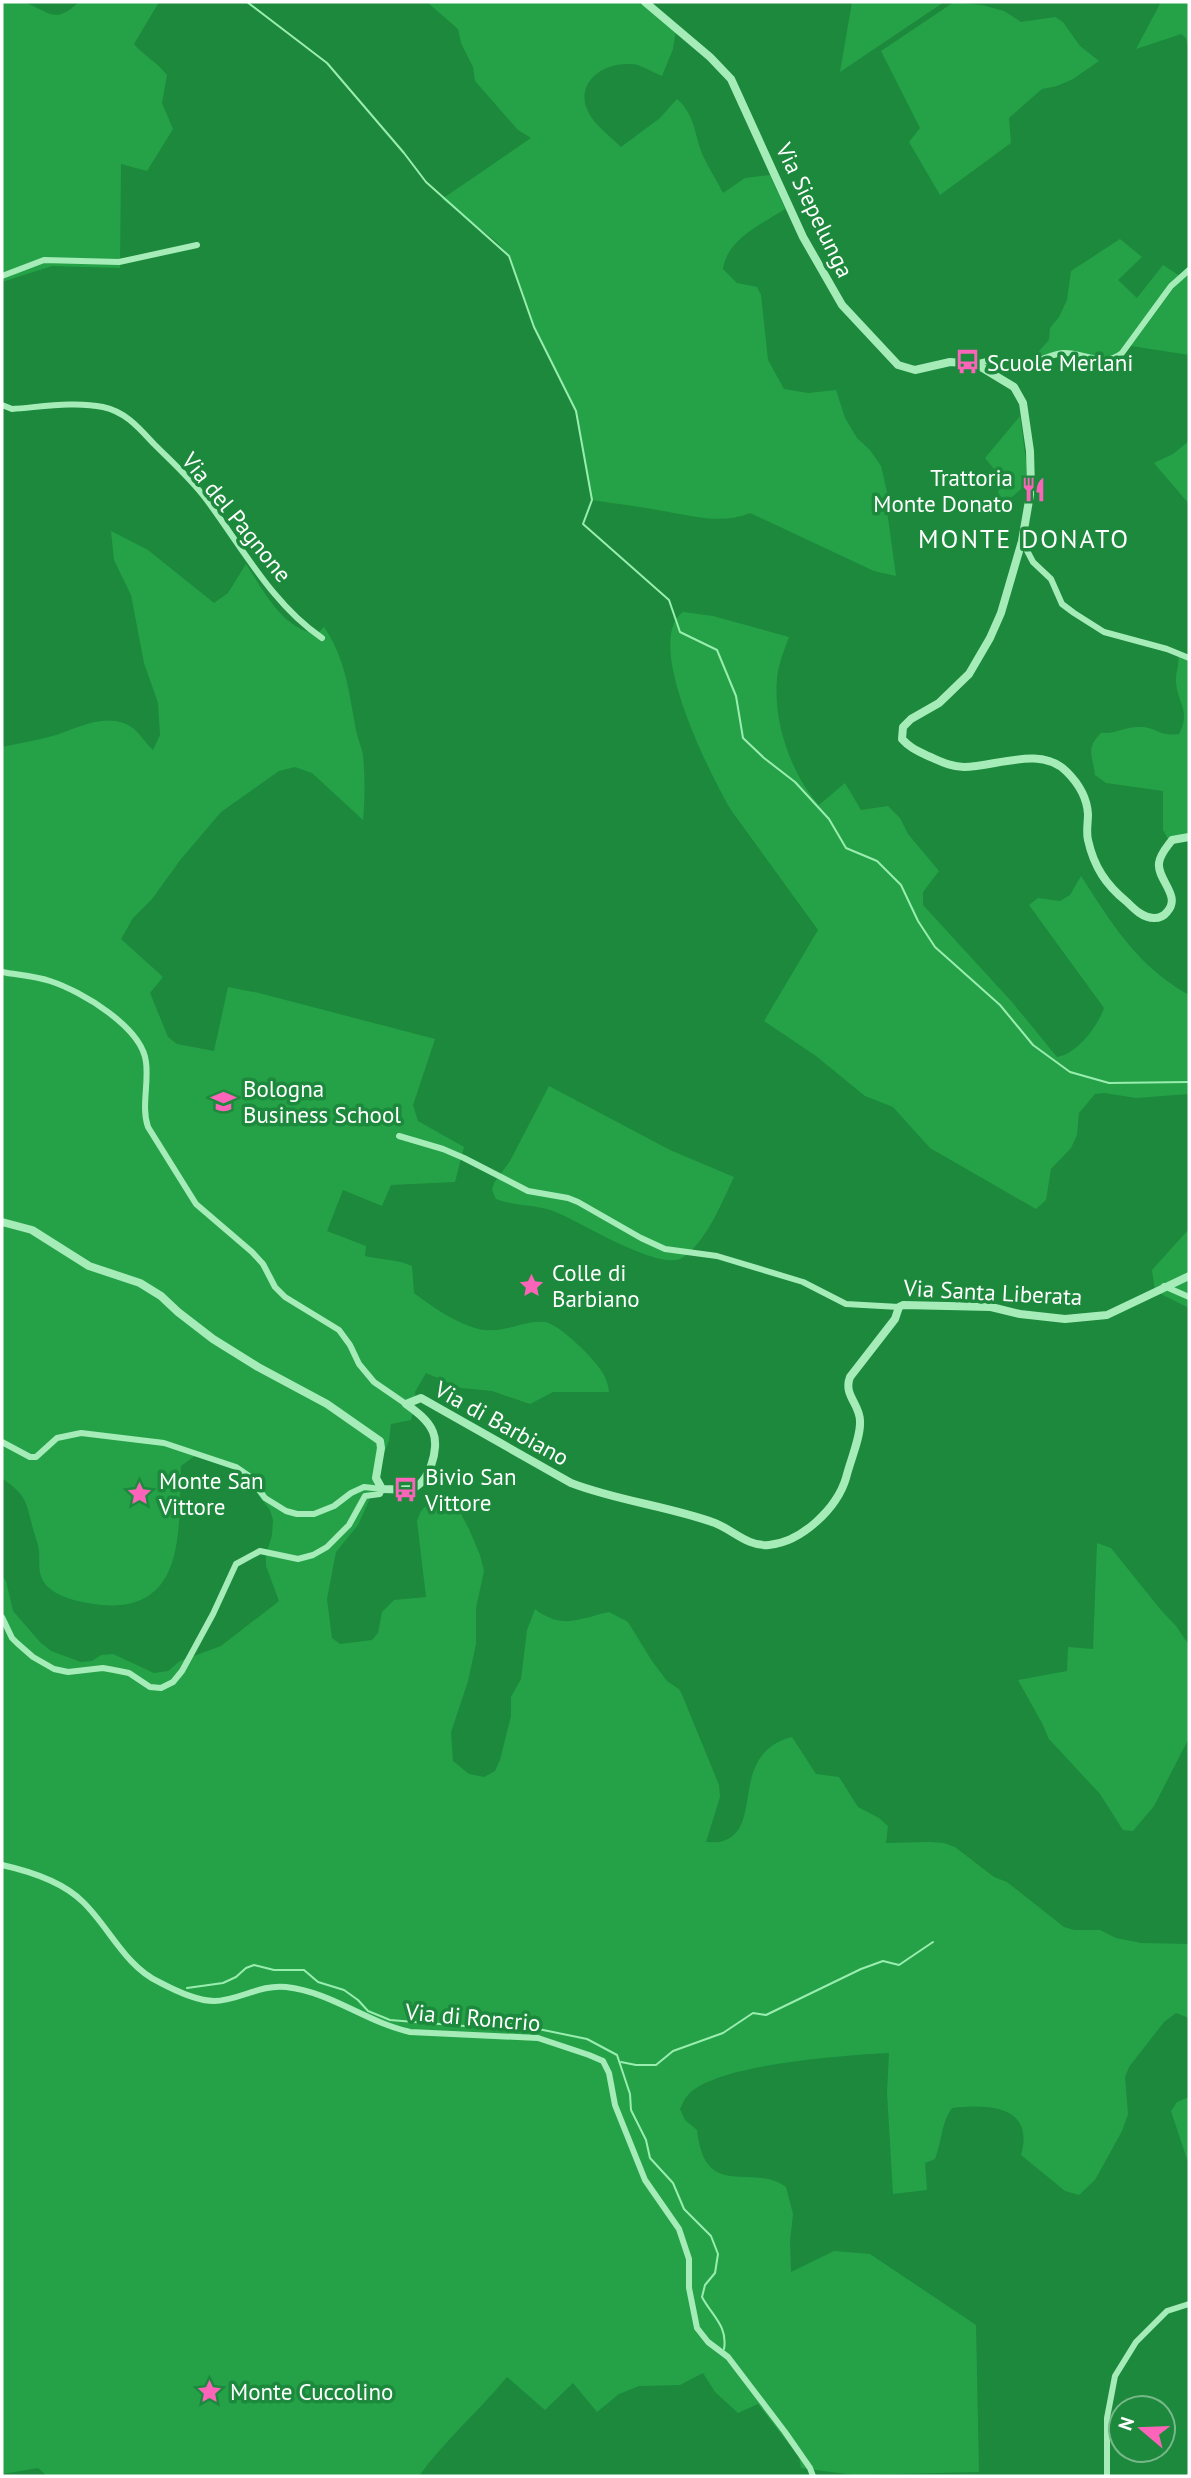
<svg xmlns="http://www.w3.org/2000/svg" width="1191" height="2478" font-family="'PT Sans',sans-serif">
  <rect width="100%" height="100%" fill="#1c893c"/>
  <!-- green -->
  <g fill="#25a248">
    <path d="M 2,2 C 8,2 18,0 24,2 C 50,12 54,25 79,2 L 159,2 L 134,44 C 145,57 156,61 167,75 L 162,103 L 173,129 L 147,171 L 121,164 L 120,268 L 52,266 L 2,282 Z"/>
    <path d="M 427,2 L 643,2 L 676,30 L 673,49 L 662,76 C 652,72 640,64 631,64 C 601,62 572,85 590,115 C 597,127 611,137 621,147 L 660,118 L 677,99 C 693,113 694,129 700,148 C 705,163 716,178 723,193 L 745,178 L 770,175 L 785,209 C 762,224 727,239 723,269 L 737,283 L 757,287 L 761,295 L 768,360 L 784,389 L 808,393 L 836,390 L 845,418 L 857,438 L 870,450 L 881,466 L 887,492 L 887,511 L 896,576 L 874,571 L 750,513 C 724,524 696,517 669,512 C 643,507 617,504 592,500 L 576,411 L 534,327 L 509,256 L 497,242 L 442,199 L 531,138 L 518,130 L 475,81 L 473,67 L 461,43 L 458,29 Z"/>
    <polygon points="852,2 944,2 840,72"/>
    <polygon points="954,2 982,5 1004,11 1021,22 1055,17 1063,22 1080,46 1099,61 1073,79 1057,86 1042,89 1009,118 1011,143 940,195 909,142 920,128 881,51"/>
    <polygon points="1161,2 1189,2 1189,51 1186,38 1181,34 1136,49"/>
    <polygon points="1120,239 1142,257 1118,280 1137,298 1163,265 1180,276 1115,359 1064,353 1034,362 1033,358 1049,340 1050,328 1059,317 1067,300 1071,271"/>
    <polygon points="1189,273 1189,355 1131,346 1178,282"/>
    <polygon points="1020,416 1026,461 1026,485 1012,497 1005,499 998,496 1000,476 985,458"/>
    <polygon points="1189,441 1189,504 1154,463 1173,454"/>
    <path d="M 111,531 L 148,550 L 214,603 L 228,593 L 246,564 C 264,591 282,629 317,634 L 324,627 C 345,658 348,687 355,724 C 356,734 361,745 363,755 C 365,776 365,799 363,820 L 312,773 L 295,767 L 279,771 L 221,812 L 181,859 L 152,899 L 133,918 L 121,939 L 163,977 L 150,993 L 168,1037 L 177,1044 L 214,1051 L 228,987 L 259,993 L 435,1039 L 413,1105 L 418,1121 L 464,1147 L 455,1182 L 391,1185 L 382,1206 L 343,1190 L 327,1231 L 366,1246 L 365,1256 C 381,1260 397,1259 412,1266 L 414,1293 C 431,1306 454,1322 475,1328 C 501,1336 522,1320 545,1322 C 559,1324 595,1359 602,1372 C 606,1378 608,1384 609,1392 L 553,1392 L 530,1404 L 492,1391 L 461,1388 L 426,1373 L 415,1392 L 416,1401 L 411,1420 L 391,1424 L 389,1441 L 380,1462 L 374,1489 L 358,1525 L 336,1552 L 327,1599 L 332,1638 L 340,1644 L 372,1640 L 378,1633 L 382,1612 L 394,1600 L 426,1597 L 417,1521 L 421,1511 L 428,1504 L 439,1499 L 450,1502 L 460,1512 L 469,1529 L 480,1555 L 484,1571 L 476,1608 L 476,1644 L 468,1681 L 451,1732 L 453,1761 L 469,1774 L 484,1777 L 495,1771 L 500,1760 L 511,1716 L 511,1697 L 521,1679 L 527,1630 L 535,1609 C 562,1630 578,1619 609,1612 L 628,1622 L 652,1661 L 667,1681 L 679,1689 L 683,1697 L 719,1785 L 720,1797 L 706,1842 C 711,1842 719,1843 723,1841 C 765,1828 727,1754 792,1737 L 816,1774 L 839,1777 L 858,1807 L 879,1818 L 888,1826 L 886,1843 L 929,1842 L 944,1843 L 955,1847 L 994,1877 L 1007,1882 L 1064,1927 L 1074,1930 L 1100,1930 L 1116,1938 L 1141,1943 L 1189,1944 L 1189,2018 L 1176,2013 L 1164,2022 L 1129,2067 L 1125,2077 L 1128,2114 L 1122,2131 L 1095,2180 L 1079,2195 L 1065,2191 L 1021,2155 C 1035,2105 988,2104 952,2108 C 941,2123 942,2141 935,2159 L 925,2163 L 927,2190 L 893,2194 L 887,2093 L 889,2053 C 847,2055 715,2064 688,2095 C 684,2099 682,2105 680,2109 L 685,2120 L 697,2130 C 705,2202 751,2162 786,2187 L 793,2214 L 790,2241 L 791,2272 L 834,2251 L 870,2254 L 976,2325 L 979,2472 L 854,2475 L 801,2468 L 799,2457 L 758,2404 L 738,2413 L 715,2392 L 703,2373 L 680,2385 L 639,2386 L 619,2394 L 597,2412 L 573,2383 L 545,2410 L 507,2377 C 479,2411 445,2440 419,2476 L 47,2476 L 38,2468 L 2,2474 L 2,1575 L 6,1581 L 13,1611 L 40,1642 L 51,1651 L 81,1662 L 92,1661 L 101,1655 L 113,1654 L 154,1673 L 168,1671 L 180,1661 L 221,1646 L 279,1601 L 266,1566 L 266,1555 L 272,1535 L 273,1520 L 270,1510 L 240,1472 L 196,1455 L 181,1466 C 178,1526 188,1612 102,1605 C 85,1603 60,1599 47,1586 C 37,1575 40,1564 39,1551 C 38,1542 34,1534 32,1525 C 26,1499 24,1494 2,1478 L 2,747 C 20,743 38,740 56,735 C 78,728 102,714 126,724 C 138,729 144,742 153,750 L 160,735 L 158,703 L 144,663 L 131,595 L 114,560 Z"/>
    <path d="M 683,612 L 713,616 L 789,637 C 784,651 778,665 777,679 C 773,722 791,774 819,805 L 845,783 L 861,810 L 888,806 L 900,818 L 908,834 L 939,871 L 923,892 L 923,905 L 1012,1002 L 1057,1057 C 1077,1054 1098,1026 1104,1008 L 1029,905 L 1038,898 L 1060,901 L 1070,895 L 1081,876 C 1113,925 1137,966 1189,995 L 1189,1094 L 1136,1098 L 1104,1093 L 1095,1094 L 1079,1113 L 1077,1135 L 1071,1148 L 1051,1169 L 1046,1200 L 1036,1209 L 930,1148 L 893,1107 L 865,1096 L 816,1056 L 764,1021 L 818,930 L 731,810 C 711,776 642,641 683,612 Z"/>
    <path d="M 1178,654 L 1189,658 L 1189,836 L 1168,839 L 1163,830 L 1163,791 L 1106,783 L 1095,775 C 1093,756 1085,749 1101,733 C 1116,734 1126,726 1140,727 C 1157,727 1159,737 1179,734 C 1191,711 1178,704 1176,683 C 1175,673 1180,664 1178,654 Z"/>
    <path d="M 549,1086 L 670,1150 L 734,1177 C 722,1202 706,1243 682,1258 C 659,1271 582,1223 558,1213 C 538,1204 516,1207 496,1199 L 492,1190 L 494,1183 L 510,1161 Z"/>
    <polygon points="1189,1229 1189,1308 1155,1291 1152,1270"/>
    <polygon points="1097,1543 1111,1548 1160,1609 1176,1626 1189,1645 1189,1738 1154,1806 1133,1831 1123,1830 1100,1794 1049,1739 1042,1723 1018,1680 1067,1671 1068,1647 1093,1649"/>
    <polygon points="1189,2097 1189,2165 1171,2111 1177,2102"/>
  </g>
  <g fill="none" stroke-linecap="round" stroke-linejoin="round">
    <!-- stream -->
    <g stroke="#99eeaf" stroke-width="2">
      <polyline points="247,2 327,63 404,153 426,182 509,256 534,327 576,411 592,500 583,524 669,600 680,632 717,650 736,696 743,738 764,758 795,782 829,819 846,848 877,861 901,885 918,921 935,947 1000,1005 1033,1045 1070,1072 1109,1083 1189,1082"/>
      <path d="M 187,1988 L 223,1983 L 236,1977 L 246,1968 L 254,1965 L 274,1970 L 304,1970 L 318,1982 L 344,1990 L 358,2000 L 368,2011 L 390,2020 L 465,2026 L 514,2024 L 587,2039 L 617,2055 L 630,2094 L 631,2110 L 646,2140 L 650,2158 L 673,2183 L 684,2209 L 711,2236 L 718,2254 L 715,2273 L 705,2285 L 702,2297 C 712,2316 728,2326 724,2349"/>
      <polyline points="621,2062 636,2065 656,2065 673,2051 723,2033 753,2013 766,2015 861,1969 883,1961 899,1965 933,1942"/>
    </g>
    <!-- minor -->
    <g stroke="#a6ecb9" stroke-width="6">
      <polyline points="2,276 44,260 119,262 197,245"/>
      <path d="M 976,364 C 994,356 1012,364 1031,362 C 1042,360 1052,354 1063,353 C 1084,352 1104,368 1122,353 L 1171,286 L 1189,270"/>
      <path d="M 2,405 L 12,409 C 41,407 75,401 103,407 C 126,412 139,428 154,444 C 172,462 191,479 206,499 C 242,547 272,604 322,638"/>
      <polyline points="1022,541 1033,562 1051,579 1062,604 1074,613 1104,632 1167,649 1189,658"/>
      <path d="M 2,972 C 18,975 34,976 50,981 C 81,991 142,1027 146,1062 C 149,1084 141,1107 148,1127 L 196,1204 L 252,1252 L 263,1264 L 275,1287 L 285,1297 L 339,1330 L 350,1345 L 359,1364 L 374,1382 L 406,1404"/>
      <polyline points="399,1136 443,1149 464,1158 528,1191 568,1198 578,1202 641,1238 665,1249 717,1256 803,1282 846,1304 899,1307"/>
      <polyline points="1164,1286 1189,1297"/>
      <polyline points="2,1442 30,1457 36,1457 57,1438 81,1433 164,1443 236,1467 249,1476 265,1498 286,1511 297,1514 314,1514 334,1506 351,1493 364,1487 382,1489"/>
      <polyline points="2,1617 12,1638 17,1643 33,1657 54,1669 68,1672 103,1668 114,1670 129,1673 150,1687 161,1688 173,1682 182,1671 213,1614 236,1564 260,1551 298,1559 313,1555 327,1547 349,1525 365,1496 380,1494 382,1489"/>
      <path d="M 2,1865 C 29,1871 62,1881 83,1902 C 109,1927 125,1966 159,1982 C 174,1990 196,2001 214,2001 C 238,2001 260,1984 286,1987 C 331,1992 366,2022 410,2032 L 538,2038 L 589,2055 L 603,2061 L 609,2073 L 615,2105 L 645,2180 L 679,2229 L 689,2259 L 689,2288 L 697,2328 L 708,2342 L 728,2357 L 785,2432 L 810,2468 L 813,2476"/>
      <polyline points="1107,2476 1107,2418 1115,2376 1136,2342 1167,2311 1189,2304"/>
    </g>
    <!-- tertiary -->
    <g stroke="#a6ecb9" stroke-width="8">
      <path d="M 645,2 L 710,57 L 731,79 L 803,237 L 842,305 L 898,365 L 915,370 L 950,362 L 976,364 L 1014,387 L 1023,403 L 1030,451 L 1031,489 L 1022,541 L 1001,613 L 990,638 L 969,674 L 939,703 L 911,719 L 903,727 L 902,739 C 910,748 918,751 928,756 C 940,761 951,767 964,767 C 995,767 1041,745 1067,772 C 1078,783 1087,798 1088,814 C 1088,823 1086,832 1088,840 C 1094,867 1106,885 1127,902 C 1134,909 1143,918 1154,918 C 1159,918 1164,916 1167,912 C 1182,896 1157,880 1159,863 C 1160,854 1167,847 1172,840 L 1189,837"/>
      <path d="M 2,1222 L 32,1230 L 89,1266 L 140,1283 L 161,1296 L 178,1312 L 213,1339 L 258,1367 L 327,1404 L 380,1441 L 381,1448 L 376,1478 L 382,1489 C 391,1489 401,1490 410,1489 C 429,1485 440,1448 433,1432 C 428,1420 417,1412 406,1404 L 421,1398 L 571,1483 C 618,1501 668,1506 715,1523 C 733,1530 748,1547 769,1545 C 802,1542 837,1508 846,1478 C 850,1461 861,1437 860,1421 C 860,1404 843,1395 850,1377 L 895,1319 L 899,1307 L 903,1305 L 991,1307 L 1020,1314 L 1065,1319 L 1107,1315 L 1189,1276"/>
    </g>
  </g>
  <!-- icons -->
  <defs>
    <symbol id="bus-bare" viewBox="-9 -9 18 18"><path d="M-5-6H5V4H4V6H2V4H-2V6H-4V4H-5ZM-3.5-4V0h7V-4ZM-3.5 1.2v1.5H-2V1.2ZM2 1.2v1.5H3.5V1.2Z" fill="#fc64ba" stroke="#1c893c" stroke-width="2.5" paint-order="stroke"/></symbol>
    <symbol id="restaurant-bare" viewBox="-9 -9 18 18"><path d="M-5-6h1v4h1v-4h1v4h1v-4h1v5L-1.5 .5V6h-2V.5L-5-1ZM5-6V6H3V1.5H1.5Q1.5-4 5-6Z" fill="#fc64ba" stroke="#1c893c" stroke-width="2.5" paint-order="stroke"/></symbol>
    <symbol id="university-bare" viewBox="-9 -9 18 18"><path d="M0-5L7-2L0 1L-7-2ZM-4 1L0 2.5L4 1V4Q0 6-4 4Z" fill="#fc64ba" stroke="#1c893c" stroke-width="2.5" paint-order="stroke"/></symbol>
    <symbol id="sight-bare" viewBox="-9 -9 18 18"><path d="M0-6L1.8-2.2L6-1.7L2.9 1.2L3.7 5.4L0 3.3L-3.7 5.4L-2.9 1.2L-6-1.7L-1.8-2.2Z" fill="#fc64ba" stroke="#1c893c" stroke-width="2.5" paint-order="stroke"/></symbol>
  </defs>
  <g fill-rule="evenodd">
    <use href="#bus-bare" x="950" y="344" width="35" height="35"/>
    <use href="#restaurant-bare" x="1016" y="472" width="35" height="35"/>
    <use href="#university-bare" x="206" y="1084" width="35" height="35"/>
    <use href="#sight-bare" x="514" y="1268" width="35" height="35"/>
    <use href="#bus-bare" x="388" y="1472" width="35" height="35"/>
    <use href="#sight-bare" x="122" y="1476" width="35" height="35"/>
    <use href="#sight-bare" x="192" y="2374" width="35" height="35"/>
  </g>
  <g text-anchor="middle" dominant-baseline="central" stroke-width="7" stroke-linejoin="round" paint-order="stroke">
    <!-- street labels -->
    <g font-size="23" fill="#fff" stroke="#1c893c">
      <text transform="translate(815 210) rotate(64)">Via Siepelunga</text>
      <text transform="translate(237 517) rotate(51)">Via del Pagnone</text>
      <text transform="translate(993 1292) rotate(3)">Via Santa Liberata</text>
      <text transform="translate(502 1423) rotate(29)">Via di Barbiano</text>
      <text transform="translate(473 2017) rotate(5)">Via di Roncrio</text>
    </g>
    <!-- poi labels -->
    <g font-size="23" fill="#fff" stroke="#1c893c" text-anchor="start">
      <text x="987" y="362">Scuole Merlani</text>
      <text x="1013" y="477" text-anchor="end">Trattoria<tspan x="1013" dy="26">Monte Donato</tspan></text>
      <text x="243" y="1088">Bologna<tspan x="243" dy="26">Business School</tspan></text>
      <text x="552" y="1272">Colle di<tspan x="552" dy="26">Barbiano</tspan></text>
      <text x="425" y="1476">Bivio San<tspan x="425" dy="26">Vittore</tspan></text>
      <text x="159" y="1480">Monte San<tspan x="159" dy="26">Vittore</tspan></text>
      <text x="230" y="2391">Monte Cuccolino</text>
    </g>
    <!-- quarter labels -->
    <g font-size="26" letter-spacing="2" fill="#fff" stroke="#1c893c">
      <text x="1024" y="538">MONTE DONATO</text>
    </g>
  </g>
  <!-- border -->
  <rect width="1191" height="2478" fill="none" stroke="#ffffff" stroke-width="7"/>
  <!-- north arrow -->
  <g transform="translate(1142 2429) rotate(289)"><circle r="33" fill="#1c893c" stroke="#77b88a" stroke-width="2"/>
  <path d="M0-5L12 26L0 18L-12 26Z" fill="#fc64ba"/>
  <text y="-10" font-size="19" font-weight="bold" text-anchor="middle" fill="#ffffff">N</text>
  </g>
</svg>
